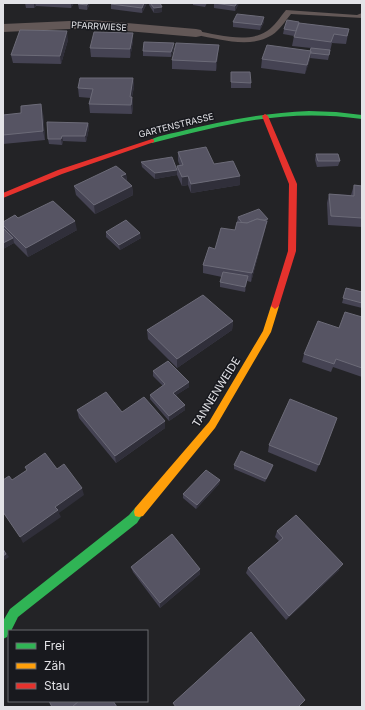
<svg xmlns="http://www.w3.org/2000/svg" width="365" height="710" font-family="Inter,sans-serif">
  <rect width="100%" height="100%" fill="#232326"/>
  <g fill="none" stroke-linecap="round" stroke-linejoin="round">
    <!-- lane -->
    <path fill="#635857" fill-rule="evenodd" d="M 286,10 L 357,15 L 362,13 L 362,18 L 291,14 C 285,21 280,30 272,35 C 250,49 220,39 196,35 L 192,33 L 196,31 C 217,34 248,44 267,31 C 275,26 280,17 286,10 Z"/>
    <!-- street -->
    <polygon fill="#635857" fill-rule="evenodd" points="92,20 196,29 201,30 203,33 201,36 196,37 92,28 3,32 3,24"/>
    <!-- fast -->
    <g fill="#30b455" fill-rule="evenodd">
      <path d="M 309,111 L 336,112 L 362,115 L 362,119 C 284,108 227,124 152,143 L 149,141 C 156,136 169,134 178,132 C 221,121 264,113 309,111 Z"/>
      <polygon points="139,507 143,508 144,512 137,523 18,617 11,631 9,631 7,637 3,639 3,621 10,609 129,515 135,508"/>
    </g>
    <!-- slow -->
    <polygon fill="#ff9f0a" fill-rule="evenodd" points="275,303 279,306 271,332 215,428 143,516 139,517 135,516 134,512 135,508 209,422 263,331 271,306"/>
    <!-- jam -->
    <g fill="#e5322d" fill-rule="evenodd">
      <polygon points="265,114 268,116 297,184 296,251 279,306 275,309 271,306 288,251 289,184 262,116"/>
      <polygon points="152,139 154,140 154,142 62,174 3,198 3,193 58,170"/>
    </g>
  </g>
  <!-- wall -->
  <g fill="#454353">
    <polygon points="25,3 74,3 71,8 36,6 34,8 26,8"/>
    <polygon points="79,3 90,3 87,10 79,9 78,4"/>
    <polygon points="147,3 142,13 111,9 111,4"/>
    <polygon points="149,3 160,3 162,12 154,13 149,5"/>
    <polygon points="193,3 207,3 205,7 193,5"/>
    <polygon points="214,3 239,3 235,11 214,8"/>
    <polygon points="233,22 264,22 260,30 233,27"/>
    <polygon points="299,23 349,29 346,44 332,43 328,60 310,58 305,74 261,68 262,59 310,51 311,48 292,46 294,36 283,34 284,29"/>
    <polygon points="68,40 61,64 13,63 11,55"/>
    <polygon points="133,41 130,58 91,57 90,48"/>
    <polygon points="219,45 216,71 172,69 172,60"/>
    <polygon points="174,48 171,57 143,56 143,51"/>
    <polygon points="231,72 251,83 251,88 231,88"/>
    <polygon points="133,78 134,87 132,97 133,106 132,114 90,113 89,104 91,98 79,97 78,88"/>
    <polygon points="43,113 45,140 3,144 3,115"/>
    <polygon points="88,123 89,128 86,142 63,141 62,145 49,144 48,139"/>
    <polygon points="178,152 214,164 240,185 191,193 188,185 182,186 177,175 155,179 142,167 141,162 177,170 177,166 180,166 178,161"/>
    <polygon points="316,154 340,161 338,166 317,167 315,160"/>
    <polygon points="126,174 127,181 132,186 133,195 95,214 76,195 74,186"/>
    <polygon points="354,185 362,186 362,229 362,227 328,225 327,203 329,194 351,195"/>
    <polygon points="238,217 267,224 266,224 265,230 251,282 247,281 245,292 220,287 220,282 222,277 203,273 203,265 235,230 237,222"/>
    <polygon points="18,218 77,230 28,257 14,243 3,249 3,222"/>
    <polygon points="106,232 141,238 120,250 106,237"/>
    <polygon points="346,288 362,292 362,308 342,303"/>
    <polygon points="362,317 362,377 333,367 331,372 302,362 304,354 339,328"/>
    <polygon points="233,321 232,330 177,368 148,339 147,330"/>
    <polygon points="153,371 189,387 176,395 185,405 185,410 169,421 150,399 150,395 163,386 153,376"/>
    <polygon points="77,410 122,412 165,421 165,428 116,463 79,418"/>
    <polygon points="337,418 316,472 268,452 269,445"/>
    <polygon points="234,465 272,469 265,482 234,469"/>
    <polygon points="220,480 219,484 196,509 183,498 183,494"/>
    <polygon points="277,531 339,570 286,620 246,573 248,568 279,541 275,537"/>
    <polygon points="131,567 200,569 200,574 160,608 133,572"/>
  </g>
  <!-- shaded-wall -->
  <g fill="#302f3a">
    <polygon points="34,3 35,3 36,6 34,8"/>
    <polygon points="71,3 74,3 71,8"/>
    <polygon points="88,3 90,3 87,10 87,5"/>
    <polygon points="144,3 147,3 142,13 142,8"/>
    <polygon points="237,3 239,3 235,11 235,6"/>
    <polygon points="162,7 162,12 154,13 154,8"/>
    <polygon points="264,17 264,22 260,30 261,25"/>
    <polygon points="67,31 68,40 61,64 60,56"/>
    <polygon points="133,33 133,41 130,58 130,49"/>
    <polygon points="174,43 174,48 171,57 171,52"/>
    <polygon points="219,45 218,54 216,71 216,62"/>
    <polygon points="311,51 310,60 305,74 307,65"/>
    <polygon points="133,78 134,87 130,106 130,97"/>
    <polygon points="132,97 133,106 132,114 131,105"/>
    <polygon points="41,104 43,113 45,140 43,131"/>
    <polygon points="88,123 89,128 86,142 85,136"/>
    <polygon points="62,136 63,141 62,145 61,139"/>
    <polygon points="177,170 177,175 155,179 155,173"/>
    <polygon points="126,174 127,183 121,176"/>
    <polygon points="188,176 188,185 182,186 182,177"/>
    <polygon points="240,176 240,185 191,193 191,184"/>
    <polygon points="132,186 133,195 95,214 94,205"/>
    <polygon points="268,219 267,224 266,224 265,230 251,282 252,273 246,227"/>
    <polygon points="75,221 77,230 28,257 26,248"/>
    <polygon points="140,233 141,238 120,250 119,245"/>
    <polygon points="13,238 14,243 3,249 3,243"/>
    <polygon points="248,276 247,281 245,292 245,287"/>
    <polygon points="233,321 232,330 177,368 177,359"/>
    <polygon points="189,382 189,387 173,397 173,393"/>
    <polygon points="185,405 185,410 169,421 169,416"/>
    <polygon points="165,421 165,428 116,463 115,456"/>
    <polygon points="273,465 272,469 265,482 266,479"/>
    <polygon points="220,480 219,484 196,509 197,505"/>
    <polygon points="82,488 84,495 59,513 61,517 23,543 20,537 55,507"/>
    <polygon points="3,548 9,557 3,561"/>
    <polygon points="343,564 339,570 286,620 289,616"/>
    <polygon points="200,569 200,574 160,608 160,603"/>
  </g>
  <!-- building -->
  <g fill="#565463" stroke="#6c6b78">
    <polygon points="79,3 88,3 87,5 78,4"/>
    <polygon points="112,3 144,3 142,8 111,4"/>
    <polygon points="150,3 160,3 162,7 154,8"/>
    <polygon points="214,3 237,3 235,6"/>
    <polygon points="237,14 264,17 261,25 233,22"/>
    <polygon points="287,20 299,22 296,31 284,29"/>
    <polygon points="299,23 349,29 347,36 334,34 331,42 294,37"/>
    <polygon points="20,30 67,31 60,56 11,55"/>
    <polygon points="94,32 133,33 130,49 90,48"/>
    <polygon points="144,42 174,43 171,52 143,51"/>
    <polygon points="176,43 219,45 216,62 172,60"/>
    <polygon points="267,45 311,51 307,65 262,59"/>
    <polygon points="311,48 330,50 329,55 311,53 311,51 310,51"/>
    <polygon points="231,72 250,72 251,83 231,82"/>
    <polygon points="80,78 133,78 130,97 132,97 131,105 89,104 93,89 78,88"/>
    <polygon points="41,104 43,131 3,135 3,115 21,113 21,106"/>
    <polygon points="47,122 88,123 85,136 62,136 61,139 48,139"/>
    <polygon points="206,147 214,164 233,161 240,176 191,184 188,176 182,177 177,166 183,165 178,152"/>
    <polygon points="316,154 338,154 340,161 318,161"/>
    <polygon points="172,157 177,170 155,173 141,162"/>
    <polygon points="116,166 126,174 121,176 132,186 94,205 74,186"/>
    <polygon points="354,185 362,186 362,218 331,216 329,194 354,196"/>
    <polygon points="53,201 75,221 26,248 3,225 3,222 15,215 18,218"/>
    <polygon points="259,209 268,219 264,220 257,219 247,223 242,223 238,217"/>
    <polygon points="257,219 267,221 252,273 203,265 209,247 215,249 221,228 235,230 237,222 247,223"/>
    <polygon points="126,220 140,233 119,245 106,232"/>
    <polygon points="3,228 13,238 3,243"/>
    <polygon points="223,272 248,276 245,287 220,282"/>
    <polygon points="346,288 362,292 362,303 343,298"/>
    <polygon points="203,295 233,321 177,359 147,330"/>
    <polygon points="345,312 362,317 362,368 336,359 334,364 304,354 318,321 339,328"/>
    <polygon points="168,361 189,382 173,393 185,405 169,416 150,395 165,384 153,371"/>
    <polygon points="106,392 122,412 144,397 165,421 115,456 77,410"/>
    <polygon points="290,399 337,418 319,465 269,445"/>
    <polygon points="241,451 273,465 266,479 234,465"/>
    <polygon points="45,453 57,469 64,464 82,488 55,507 58,510 20,537 3,512 3,480 9,476 12,480 27,470 25,467"/>
    <polygon points="206,470 220,480 197,505 183,494"/>
    <polygon points="296,515 343,564 289,616 248,568 283,538 277,531"/>
    <polygon points="172,534 200,569 160,603 131,567"/>
    <polygon points="3,549 6,554 3,556"/>
    <polygon points="251,632 305,700 298,707 176,707 173,703"/>
    <polygon points="49,701 79,701 72,707 52,707"/>
    <polygon points="79,701 113,701 117,707 72,707"/>
  </g>
  <g text-anchor="middle" dominant-baseline="central" stroke-width="3" stroke-linejoin="round" paint-order="stroke">
    <!-- far-street labels -->
    <g font-size="9" fill="#e3e3e7" stroke="#18191e">
      <text transform="translate(99 26) rotate(3)">PFARRWIESE</text>
      <text transform="translate(176 125) rotate(-14)">GARTENSTRASSE</text>
    </g>
    <!-- street labels -->
    <g font-size="11" fill="#e3e3e7" stroke="#18191e">
      <text transform="translate(216 392) rotate(-58)">TANNENWEIDE</text>
    </g>
  </g>
  <!-- border -->
  <rect width="365" height="710" fill="none" stroke="#e3e3e7" stroke-width="8"/>
  <!-- legend -->
  <rect x="8" y="630" width="140" height="72" fill="#18191e" stroke="#696a6e"/>
  <rect x="16" y="643" width="20" height="6" fill="#30b455" stroke="#696a6e"/>
  <text x="44" y="650" font-size="12" fill="#e3e3e7">Frei</text>
  <rect x="16" y="663" width="20" height="6" fill="#ff9f0a" stroke="#696a6e"/>
  <text x="44" y="670" font-size="12" fill="#e3e3e7">Zäh</text>
  <rect x="16" y="683" width="20" height="6" fill="#e5322d" stroke="#696a6e"/>
  <text x="44" y="690" font-size="12" fill="#e3e3e7">Stau</text>
</svg>
